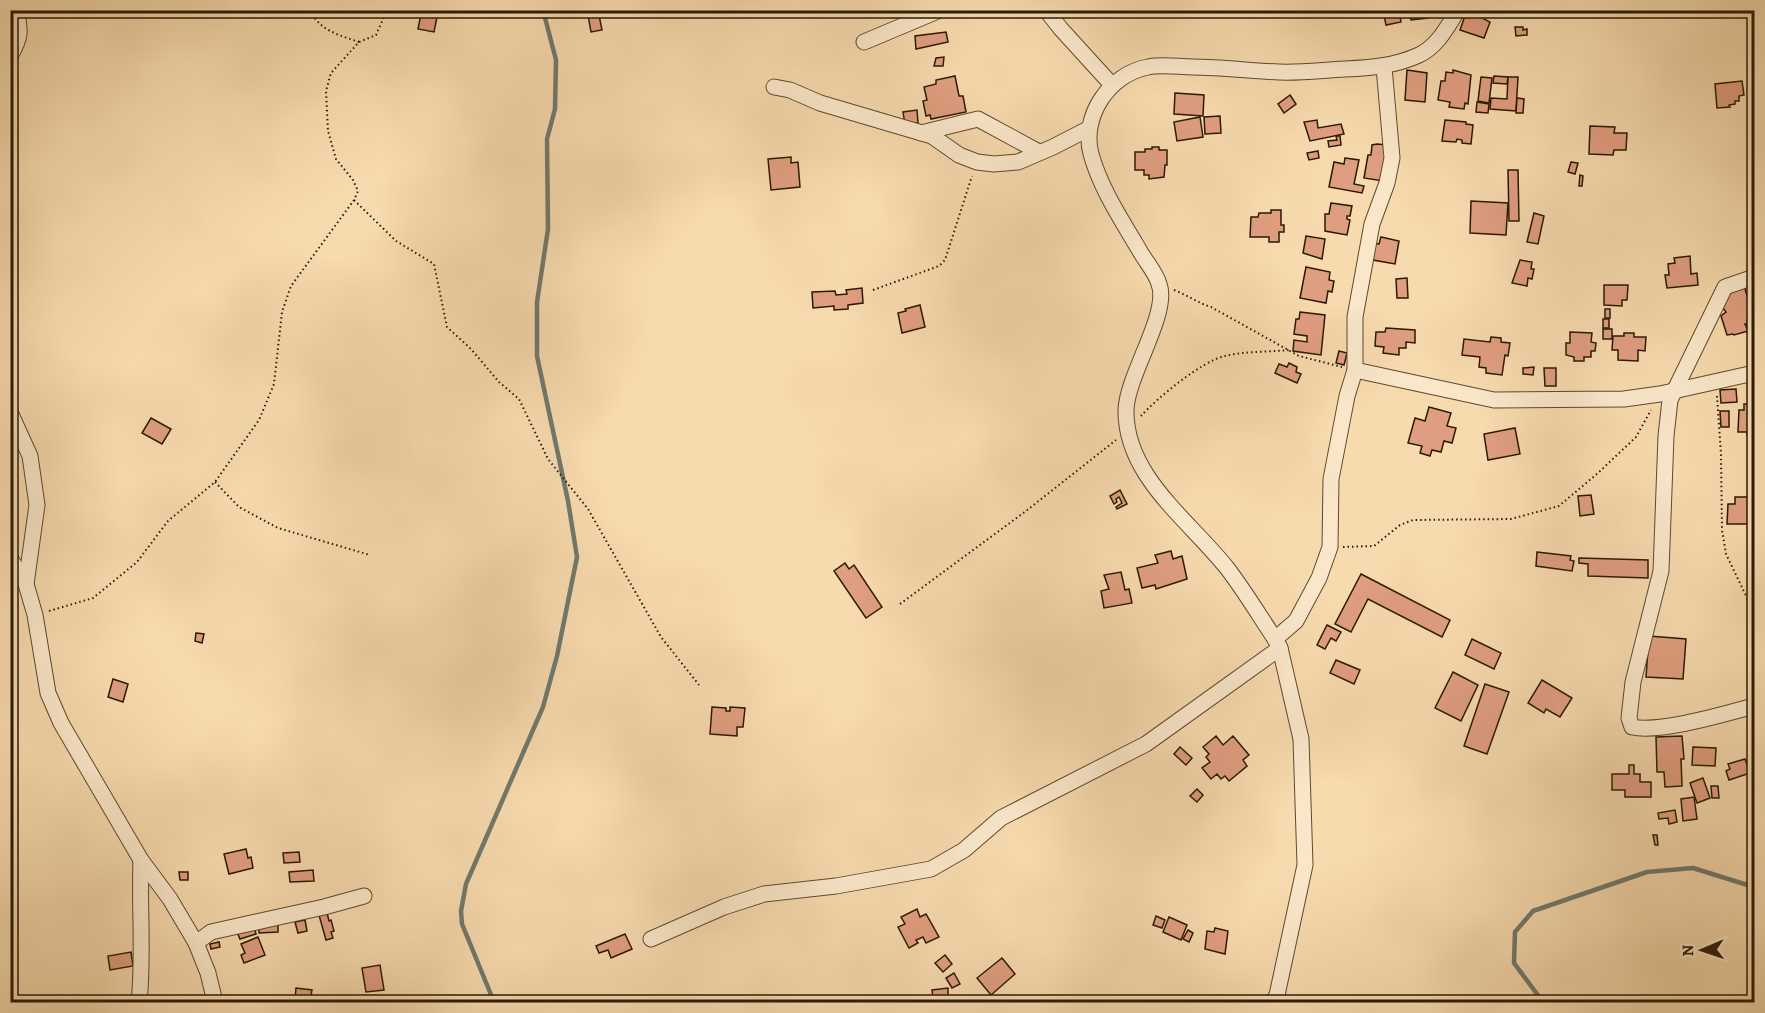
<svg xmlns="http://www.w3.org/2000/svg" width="1765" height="1013" font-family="Alegreya,serif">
  <rect width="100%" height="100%" fill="#f7daae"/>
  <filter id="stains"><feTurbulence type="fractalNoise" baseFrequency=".00333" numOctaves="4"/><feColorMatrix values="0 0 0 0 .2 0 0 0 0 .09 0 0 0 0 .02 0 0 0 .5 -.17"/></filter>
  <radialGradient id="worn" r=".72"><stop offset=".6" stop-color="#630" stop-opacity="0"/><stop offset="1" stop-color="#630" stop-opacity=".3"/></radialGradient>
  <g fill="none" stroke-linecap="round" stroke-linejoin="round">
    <!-- stream -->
    <g stroke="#70796d" stroke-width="4.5">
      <polyline points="494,1002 462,924 461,911 466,884 543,707 557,656 577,557 568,501 537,356 537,302 548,229 547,139 555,109 556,60 543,10"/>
      <polyline points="1543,1002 1514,963 1515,932 1533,911 1647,872 1693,868 1754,887"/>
    </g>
  </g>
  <!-- building -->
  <g fill="#e09e80" stroke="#2a1a04" stroke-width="1.5">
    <polygon points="587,10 598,10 602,30 591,32"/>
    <polygon points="1383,10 1399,10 1401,22 1386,25"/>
    <polygon points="1409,10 1418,10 1419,19 1411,20"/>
    <polygon points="1419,10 1427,10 1428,18 1420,19"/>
    <polygon points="1467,10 1485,10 1482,18 1490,22 1484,38 1460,30"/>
    <polygon points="421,14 437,17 434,32 418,29"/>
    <polygon points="1515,27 1523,27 1523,30 1527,29 1527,35 1516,36"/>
    <polygon points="946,32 948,42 916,49 915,36"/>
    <polygon points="944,57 943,66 934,66 936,58"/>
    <polygon points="1407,70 1427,73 1425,102 1405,100"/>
    <polygon points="1453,70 1471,75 1468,104 1465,103 1464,109 1449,107 1450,102 1438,100 1441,81 1445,81 1446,72 1453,73"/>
    <polygon points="955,76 959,96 963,96 966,112 931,119 930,115 926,116 923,101 927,100 924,87 936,84 936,80"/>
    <polygon points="1494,76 1508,77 1507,84 1493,83"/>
    <polygon points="1481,77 1492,78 1489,103 1478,101"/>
    <polygon points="1508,77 1518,77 1516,111 1490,109 1491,98 1507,99"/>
    <polygon points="1742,81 1744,95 1739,96 1739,101 1735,101 1735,104 1729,105 1730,107 1717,108 1715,84"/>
    <polygon points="1175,93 1204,95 1203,116 1174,114"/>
    <polygon points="1290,95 1296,104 1284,113 1278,104"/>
    <polygon points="1517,98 1524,99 1523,113 1516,113"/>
    <polygon points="1477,102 1489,104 1488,113 1476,112"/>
    <polygon points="917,110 918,123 905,125 903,112"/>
    <polygon points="1220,116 1221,133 1205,134 1204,117"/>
    <polygon points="1200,117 1203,137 1177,141 1174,122"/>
    <polygon points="1317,120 1318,128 1341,124 1344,134 1310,141 1304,122"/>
    <polygon points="1445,120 1466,122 1466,124 1473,125 1471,144 1462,143 1462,140 1457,139 1456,142 1442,141"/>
    <polygon points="1590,126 1615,127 1614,133 1627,133 1626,150 1614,150 1613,155 1589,154"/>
    <polygon points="1336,136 1340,136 1341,145 1329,147 1328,141 1337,140"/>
    <polygon points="1377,144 1387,145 1383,181 1364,178 1368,155 1371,155 1372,145"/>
    <polygon points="1152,147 1159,147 1159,150 1167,150 1167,165 1165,165 1164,177 1149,179 1149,175 1144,175 1144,170 1135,170 1135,152 1145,152 1145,149 1152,149"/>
    <polygon points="1318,151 1319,158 1309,160 1307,153"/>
    <polygon points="791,157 791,163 798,162 800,187 771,190 768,159"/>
    <polygon points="1345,158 1359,160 1354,184 1364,186 1362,193 1329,187 1334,162 1344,164"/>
    <polygon points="1571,162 1578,163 1575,174 1568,172"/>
    <polygon points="1508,170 1518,170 1519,221 1509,221"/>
    <polygon points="1580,175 1583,176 1582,186 1579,186"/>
    <polygon points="1471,201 1508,203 1506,235 1470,233"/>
    <polygon points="1331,203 1352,206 1350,216 1347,216 1347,219 1350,220 1347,235 1325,231 1325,214 1329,214"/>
    <polygon points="1271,210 1281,210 1281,225 1284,225 1284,232 1279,232 1279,242 1269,242 1269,237 1250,237 1251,217 1258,217 1259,213 1271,213"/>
    <polygon points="1534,213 1544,216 1538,244 1527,242"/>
    <polygon points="1306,236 1325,239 1322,259 1303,253"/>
    <polygon points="1381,237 1399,241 1395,264 1373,260 1371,243 1379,244"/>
    <polygon points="1690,256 1691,274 1697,273 1698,285 1667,288 1665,275 1669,275 1668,264 1675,263 1674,258"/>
    <polygon points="1520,260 1532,262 1531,269 1534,269 1532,279 1528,278 1527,286 1512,283"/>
    <polygon points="1306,267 1330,272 1329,280 1334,281 1332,292 1328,291 1326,303 1300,298"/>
    <polygon points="1407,278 1408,298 1397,298 1396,279"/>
    <polygon points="1604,285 1628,285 1627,300 1622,300 1622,306 1604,305"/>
    <polygon points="1744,286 1754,317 1747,320 1748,324 1745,324 1748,331 1734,335 1733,334 1727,335 1721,316 1726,312 1723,308 1728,292"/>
    <polygon points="862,288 863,303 848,305 848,309 834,310 834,306 813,308 812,292 835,291 836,295 847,294 846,290"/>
    <polygon points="920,305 925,327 902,333 898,313 906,311 905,309"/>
    <rect x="1605" y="309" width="5" height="9"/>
    <polygon points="1300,312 1325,315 1321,355 1293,351 1294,340 1307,342 1307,336 1294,334 1296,319 1299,319"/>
    <rect x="1603" y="319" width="6" height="9"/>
    <polygon points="1386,328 1415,330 1415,343 1406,342 1406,348 1399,348 1399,355 1383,353 1384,347 1375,346 1376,332 1385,332"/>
    <rect x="1603" y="329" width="9" height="10"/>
    <polygon points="1570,332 1592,333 1591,342 1596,343 1595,351 1591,351 1591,357 1584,357 1584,361 1574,361 1574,357 1566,355 1566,343 1570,343"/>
    <polygon points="1624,333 1634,333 1634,337 1646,337 1645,351 1638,350 1638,361 1618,360 1618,350 1612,350 1613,336 1624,336"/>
    <polygon points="1491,337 1501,338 1501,342 1510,343 1508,356 1505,355 1502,375 1486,373 1486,368 1479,367 1480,357 1462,355 1464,339 1490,342"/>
    <polygon points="1339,351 1347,353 1344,365 1336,363"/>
    <polygon points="1289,363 1297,367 1296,372 1301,374 1297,383 1275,373 1279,364 1287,367"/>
    <polygon points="1534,367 1533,375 1523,374 1523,368"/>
    <polygon points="1544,368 1556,368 1556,386 1545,386"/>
    <polygon points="1736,389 1737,402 1721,403 1720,390"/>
    <polygon points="1744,404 1754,404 1754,434 1747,435 1747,432 1738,432 1739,410 1744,410"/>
    <polygon points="1429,407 1451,413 1447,426 1456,428 1452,443 1444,441 1441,452 1432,450 1430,456 1420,453 1422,446 1408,443 1415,418 1425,421"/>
    <polygon points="1720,411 1729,411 1729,427 1721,427"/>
    <polygon points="151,418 171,429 162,444 142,433"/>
    <polygon points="1515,428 1520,454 1488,460 1484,434"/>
    <polygon points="1754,443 1754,478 1752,478 1748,444"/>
    <polygon points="1120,490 1127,504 1117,509 1116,507 1122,503 1119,497 1116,499 1117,502 1114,504 1110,496"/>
    <polygon points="1591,495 1594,514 1580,516 1578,496"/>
    <polygon points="1735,497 1749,497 1749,504 1754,504 1754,524 1727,524 1728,504 1735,504"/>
    <polygon points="1171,551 1173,559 1182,556 1187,579 1156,589 1155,585 1142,588 1137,568 1158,563 1155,555"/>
    <polygon points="1537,552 1571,556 1570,560 1574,561 1572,571 1536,566"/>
    <polygon points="1579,558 1648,560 1648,578 1588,576 1588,564 1579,563"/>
    <polygon points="845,563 849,569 854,565 882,607 866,618 834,571"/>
    <polygon points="1121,572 1125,590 1129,589 1132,603 1104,608 1101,591 1109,589 1104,575"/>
    <polygon points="1361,574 1450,620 1442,637 1368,599 1351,632 1335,624"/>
    <polygon points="1327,625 1341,632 1336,641 1331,638 1325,649 1317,645"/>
    <polygon points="196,633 204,634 202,643 195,641"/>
    <polygon points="1649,636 1686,639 1683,679 1646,677"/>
    <polygon points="1472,639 1501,653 1494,669 1465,655"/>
    <polygon points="1336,660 1360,670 1354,684 1330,673"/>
    <polygon points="1453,672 1478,685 1461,721 1435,708"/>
    <polygon points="113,679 128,684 123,702 108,697"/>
    <polygon points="1542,680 1572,698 1560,717 1546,709 1544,713 1528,703"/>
    <polygon points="1485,684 1509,692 1487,754 1464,746"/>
    <polygon points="712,707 726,708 726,711 730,711 730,707 745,708 743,727 737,727 737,736 710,734"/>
    <polygon points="1216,736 1223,745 1233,736 1249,755 1243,760 1247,766 1229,781 1225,776 1221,779 1217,774 1211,779 1202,768 1210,762 1206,757 1209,754 1203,747"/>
    <polygon points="1682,736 1684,759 1681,759 1682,786 1665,787 1664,772 1657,772 1656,737"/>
    <polygon points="1180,747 1192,758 1186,765 1174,754"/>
    <polygon points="1693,747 1716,748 1715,766 1692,765"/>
    <polygon points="1745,759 1750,773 1729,780 1726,771 1730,769 1728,764"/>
    <polygon points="1629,765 1634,765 1634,774 1640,774 1640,782 1651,782 1651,797 1625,797 1625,790 1612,790 1612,774 1629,774"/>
    <polygon points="1703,778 1710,798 1697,803 1690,783"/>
    <polygon points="1711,786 1718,786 1719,798 1712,798"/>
    <polygon points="1197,789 1203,795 1197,802 1190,796"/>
    <polygon points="1694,797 1697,819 1683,821 1681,799"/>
    <polygon points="1675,810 1677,822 1669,824 1668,818 1659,819 1658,813"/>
    <polygon points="1653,835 1657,835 1658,845 1655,845"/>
    <polygon points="246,849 248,858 251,857 253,868 229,874 224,854"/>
    <polygon points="299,852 300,862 284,863 283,853"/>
    <polygon points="313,870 314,881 290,882 289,872"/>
    <polygon points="179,872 188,872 188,880 180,880"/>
    <polygon points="917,909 920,917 926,914 939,937 926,943 923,937 916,940 918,943 909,948 898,927 905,924 901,917"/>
    <polygon points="327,913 329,921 331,920 334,931 331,932 333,938 326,940 319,915"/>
    <polygon points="1156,916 1165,920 1162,928 1153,925"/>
    <polygon points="1169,917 1187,925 1181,940 1163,932"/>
    <polygon points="305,920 307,931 298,933 295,922"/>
    <polygon points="259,923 278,923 278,932 259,933"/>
    <polygon points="254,927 256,934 240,939 237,932"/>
    <polygon points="1215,928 1228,931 1225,954 1205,949 1207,931 1214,932"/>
    <polygon points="1188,930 1193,933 1189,942 1183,939"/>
    <polygon points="625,934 632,949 611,958 608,950 599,953 596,946"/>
    <polygon points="258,937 265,955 244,963 241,955 245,953 241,944"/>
    <polygon points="219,942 220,947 211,949 210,944"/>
    <polygon points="131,952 133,966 110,970 108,956"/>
    <polygon points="945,955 952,964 943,972 935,963"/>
    <polygon points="1002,958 1015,974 991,995 977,978"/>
    <polygon points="380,965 384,990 366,992 362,968"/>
    <polygon points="954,973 960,984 952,988 946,978"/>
    <polygon points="296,988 312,990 310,1001 295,1000"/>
    <polygon points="948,988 948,998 933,999 932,990"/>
    <polygon points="391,999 392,1002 373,1002 373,1001"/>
  </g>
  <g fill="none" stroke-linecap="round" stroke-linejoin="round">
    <defs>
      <g id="street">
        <polyline points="1046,10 1061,29 1112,85"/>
        <polyline points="864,42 940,10"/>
        <path d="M 10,56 C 21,38 21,31 16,10"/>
        <polyline points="774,87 790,90 820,103 932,136 959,155 977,162 994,164 1018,162 1053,147 1088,129"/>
        <polyline points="921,133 978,119 1039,152"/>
        <path d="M 1754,277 L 1725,287 L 1670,400 L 1666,436 L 1661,571 L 1633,682 L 1629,718 L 1632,727 C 1661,733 1724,714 1754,706"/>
        <polyline points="1355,370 1494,400 1624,399 1660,394 1754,373"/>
        <polyline points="10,412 30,456 37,505 26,584"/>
        <polyline points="10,558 26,584 35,615 48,693 61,723 141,860 170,899 196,943 208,973 215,1002"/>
        <polyline points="1275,639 1296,621 1319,578 1330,547 1331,479 1347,396 1355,370 1355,317 1372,224 1387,183 1392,158 1384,67"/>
        <polyline points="651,939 724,907 764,894 836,886 931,869 964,850 1001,818 1146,744 1280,648"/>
        <polyline points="196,943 211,932 324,907 364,896"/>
        <path d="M 139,1002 C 144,955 139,908 141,860"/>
        <path d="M 1273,1002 L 1277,995 L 1305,865 L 1301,739 L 1280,648 L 1275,639 C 1259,615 1244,590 1227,568 C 1189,520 1125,476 1126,410 C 1127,375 1170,313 1159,284 C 1156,273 1147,263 1141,253 C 1123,222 1101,190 1091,154 C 1081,117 1109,74 1148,67 C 1162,64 1179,67 1193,67 C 1222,67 1250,71 1279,72 C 1301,73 1323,70 1345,69 C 1370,68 1395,66 1419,55 C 1438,46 1447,27 1458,10"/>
      </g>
    </defs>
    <!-- street casing -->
    <use href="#street" stroke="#5d4a2e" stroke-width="17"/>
    <!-- path -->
    <g stroke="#2a1a04" stroke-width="2" stroke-dasharray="1.5 3" stroke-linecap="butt">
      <path d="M 311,10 C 317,30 342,36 359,42"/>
      <polyline points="354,200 396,241 434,264 447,327 471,349 499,382 519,399 548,459 588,509 661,637 699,685"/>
      <polyline points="873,290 939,266 945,260 972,176"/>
      <path d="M 1174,290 C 1187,295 1198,303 1211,307 L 1299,356 L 1342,367"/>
      <polyline points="1717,396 1721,454 1722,530 1726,554 1748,600 1754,620"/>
      <path d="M 1141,416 C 1157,398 1202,361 1225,356 C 1245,351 1269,352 1290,350"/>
      <polyline points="215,482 239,507 278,528 370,555"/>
      <polyline points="1343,547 1374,546 1400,525 1413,520 1511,519 1559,506 1598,473 1636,437 1651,410"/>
      <polyline points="900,604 1026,511 1116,440"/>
      <polyline points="49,611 93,598 137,562 168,521 215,482 259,420 274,384 282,312 291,286 354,200 358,191 353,180 336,159 328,131 326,91 331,73 359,42 376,35 387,10"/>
      <polyline points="1752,693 1754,681"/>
    </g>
    <!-- street -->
    <use href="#street" stroke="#fae7ca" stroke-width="15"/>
  </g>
  <!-- margin -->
  <rect width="1765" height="1013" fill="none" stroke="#f7daae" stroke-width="36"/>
  <rect x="12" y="12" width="1741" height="989" fill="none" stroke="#2a1a04" stroke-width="3"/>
  <rect x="18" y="18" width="1729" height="977" fill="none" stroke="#2a1a04" stroke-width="1.5"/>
  <!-- north arrow -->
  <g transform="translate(1702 950) rotate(268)" stroke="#fae7ca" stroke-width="4.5" paint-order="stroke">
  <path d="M0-4.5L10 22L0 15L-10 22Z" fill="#2a1a04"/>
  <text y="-9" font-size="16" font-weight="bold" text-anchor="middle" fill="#2a1a04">N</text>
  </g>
  <rect width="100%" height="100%" filter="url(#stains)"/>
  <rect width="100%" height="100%" fill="url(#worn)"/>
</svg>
